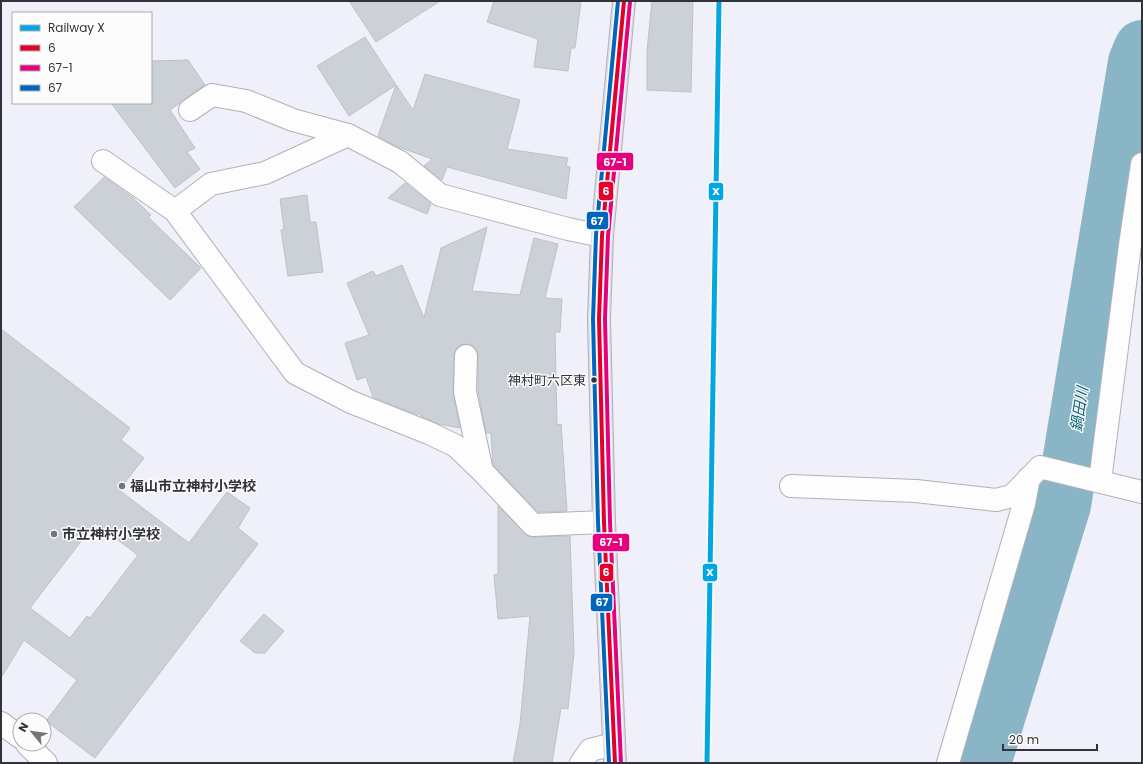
<svg xmlns="http://www.w3.org/2000/svg" width="1143" height="764" font-family="Poppins,'Noto Sans JP',sans-serif">
  <rect width="100%" height="100%" fill="#eff0fa"/>
  <g fill="none" stroke-linecap="round" stroke-linejoin="round">
    <!-- river -->
    <polyline stroke="#8ab5c7" stroke-width="56" points="983,763 1063,505 1136,62 1142,48"/>
  </g>
  <!-- building -->
  <g fill="#ccd0d7" stroke="#bec1c8" fill-rule="evenodd">
    <polygon points="349,1 440,1 376,42"/>
    <polygon points="494,1 581,1 575,48 571,48 568,71 534,67 538,39 487,22"/>
    <polygon points="652,1 693,1 691,92 647,90 647,51"/>
    <polygon points="365,37 396,85 349,116 317,66"/>
    <polygon points="188,60 205,85 170,110 195,148 187,152 200,169 175,188 111,103 151,103 151,61"/>
    <polygon points="425,74 520,100 507,149 568,158 566,166 570,167 566,199 447,167 442,180 424,166 432,159 396,146 378,136 396,85 413,110"/>
    <polygon points="104,177 132,197 151,215 148,217 201,268 170,300 74,207"/>
    <polygon points="405,183 431,204 427,214 388,198"/>
    <polygon points="307,195 310,222 316,222 323,272 288,276 281,230 284,229 280,199"/>
    <polygon points="487,227 472,291 520,295 534,238 558,244 545,298 562,299 560,332 555,332 557,425 561,424 567,511 538,512 493,465 491,433 486,433 478,391 478,356 477,350 473,346 467,344 460,345 456,349 454,356 453,392 460,428 438,424 421,416 421,415 413,413 373,397 366,377 357,380 345,343 369,335 347,283 373,271 376,276 402,265 424,318 441,248"/>
    <path d="M 1,329 L 130,428 L 121,440 L 144,458 L 119,490 L 189,543 L 227,492 L 250,508 L 238,528 L 258,544 L 95,758 L 46,721 L 77,680 L 24,640 L 1,678 ZM 95,523 L 138,555 L 90,618 L 87,616 L 70,638 L 30,608 Z"/>
    <polygon points="498,506 528,536 534,537 570,536 574,653 568,709 561,708 552,763 513,763 520,724 530,616 498,619 494,575 498,574"/>
    <polygon points="264,614 284,631 265,653 255,653 240,641"/>
  </g>
  <g fill="none" stroke-linecap="round" stroke-linejoin="round">
    <defs>
      <g id="minor">
        <polyline points="190,110 212,95 246,101 293,120 348,135 400,162 440,195 568,229 602,236"/>
        <polyline points="103,161 175,211 295,373 351,402 429,433 456,446 482,471"/>
        <polyline points="175,211 211,184 265,173 348,135"/>
        <polyline points="466,356 465,392 482,471 533,525 604,522"/>
        <polyline points="1100,481 1130,245 1142,164"/>
        <polyline points="791,486 916,491 996,500 1012,496 1040,467 1142,492"/>
        <polyline points="1,723 20,737"/>
        <polyline points="27,744 46,763"/>
        <polyline points="581,763 590,750 614,744"/>
        <polyline points="948,763 1024,504 1029,478"/>
      </g>
      <polyline id="highway" points="615,763 604,522 599,319 602,236 624,1"/>
    </defs>
    <!-- minor casing -->
    <use href="#minor" stroke="#b0b1b9" stroke-width="24"/>
    <!-- highway casing -->
    <use href="#highway" stroke="#b3b0bc" stroke-width="24"/>
    <!-- minor -->
    <use href="#minor" stroke="#fdfdfe" stroke-width="22"/>
    <!-- highway -->
    <use href="#highway" stroke="#e0dce5" stroke-width="22"/>
    <defs>
      <polyline id="bus-1" points="615,763 604,522 599,319 602,236 624,1"/>
      <polyline id="bus-2" points="621,763 610,522 605,319 608,236 630,2"/>
      <polyline id="bus-3" points="609,763 598,522 593,319 596,235 618,1"/>
    </defs>
    <!-- bus-1 casing -->
    <use href="#bus-1" stroke="#fcfcfc" stroke-width="7"/>
    <!-- bus-2 casing -->
    <use href="#bus-2" stroke="#fcfcfc" stroke-width="7"/>
    <!-- bus-3 casing -->
    <use href="#bus-3" stroke="#fcfcfc" stroke-width="7"/>
    <!-- bus-1 -->
    <use href="#bus-1" stroke="#e4002b" stroke-width="4"/>
    <!-- bus-2 -->
    <use href="#bus-2" stroke="#e5007d" stroke-width="4"/>
    <!-- bus-3 -->
    <use href="#bus-3" stroke="#0065bd" stroke-width="4"/>
    <defs>
      <polyline id="rail-1" points="707,763 719,1"/>
    </defs>
    <!-- rail-1 casing -->
    <use href="#rail-1" stroke="#fcfcfc" stroke-width="8"/>
    <!-- rail-1 -->
    <use href="#rail-1" stroke="#00a7e3" stroke-width="5"/>
  </g>
  <!-- markers -->
  <circle fill="#31323a" stroke="#fcfcfc" stroke-width="1.5" cx="594" cy="380" r="3.5"/>
  <g fill="#74747d" stroke="#fcfcfc" stroke-width="1.5">
    <circle cx="122" cy="486" r="4"/>
    <circle cx="54" cy="534" r="4"/>
  </g>
  <g text-anchor="middle" dominant-baseline="central" stroke-width="3" stroke-linejoin="round" paint-order="stroke">
    <!-- bus labels -->
    <g font-size="13" fill="#31323a" stroke="#fcfcfc" text-anchor="end">
      <text x="586" y="380">神村町六区東</text>
    </g>
    <!-- poi labels -->
    <g font-size="14" font-weight="bold" fill="#31323a" stroke="#fcfcfc" text-anchor="start">
      <text x="130" y="486">福山市立神村小学校</text>
      <text x="62" y="534">市立神村小学校</text>
    </g>
    <!-- water labels -->
    <g font-size="15" font-style="italic" fill="#065f75" stroke="#fcfcfc">
      <text transform="translate(1079 409) rotate(-81)">鍋田川</text>
    </g>
  </g>
  <g stroke="#fcfcfc" stroke-width="1.5">
    <rect x="596" y="152" width="38" height="19" rx="4" fill="#e5007d"/>
    <rect x="598" y="181" width="16" height="20" rx="4" fill="#e4002b"/>
    <rect x="708" y="182" width="16" height="19" rx="4" fill="#00a7e3"/>
    <rect x="586" y="211" width="23" height="19" rx="4" fill="#0065bd"/>
    <rect x="592" y="533" width="38" height="19" rx="4" fill="#e5007d"/>
    <rect x="599" y="563" width="15" height="19" rx="4" fill="#e4002b"/>
    <rect x="702" y="563" width="16" height="19" rx="4" fill="#00a7e3"/>
    <rect x="590" y="593" width="23" height="19" rx="4" fill="#0065bd"/>
  </g>
  <g font-size="11" text-anchor="middle" font-weight="bold" fill="#fff">
    <text x="615" y="166">67-1</text>
    <text x="606" y="195">6</text>
    <text x="716" y="195">X</text>
    <text x="597" y="225">67</text>
    <text x="611" y="546">67-1</text>
    <text x="606" y="576">6</text>
    <text x="710" y="576">X</text>
    <text x="602" y="606">67</text>
  </g>
  <!-- border -->
  <rect width="1143" height="764" fill="none" stroke="#31323a" stroke-width="4"/>
  <!-- legend -->
  <rect x="12" y="12" width="140" height="92" fill="#fcfcfc" stroke="#ababae"/>
  <rect x="20" y="25" width="20" height="6" fill="#00a7e3" stroke="#ababae"/>
  <text x="48" y="32" font-size="12" fill="#31323a">Railway X</text>
  <rect x="20" y="45" width="20" height="6" fill="#e4002b" stroke="#ababae"/>
  <text x="48" y="52" font-size="12" fill="#31323a">6</text>
  <rect x="20" y="65" width="20" height="6" fill="#e5007d" stroke="#ababae"/>
  <text x="48" y="72" font-size="12" fill="#31323a">67-1</text>
  <rect x="20" y="85" width="20" height="6" fill="#0065bd" stroke="#ababae"/>
  <text x="48" y="92" font-size="12" fill="#31323a">67</text>
  <!-- north arrow -->
  <g transform="translate(32 732) rotate(299)"><circle r="19" fill="#fcfcfc" stroke="#ababae"/>
  <path d="M0-3L7 15L0 10L-7 15Z" fill="#74747d"/>
  <text y="-6" font-size="11" font-weight="bold" text-anchor="middle" fill="#31323a">N</text>
  </g>
  <!-- scale -->
  <path d="M1003 744v6h94v-6" fill="none" stroke="#31323a" stroke-width="2"/>
  <text x="1009" y="744" font-size="12" fill="#31323a" stroke="#fcfcfc" stroke-width="3" paint-order="stroke">20 m</text>
</svg>
